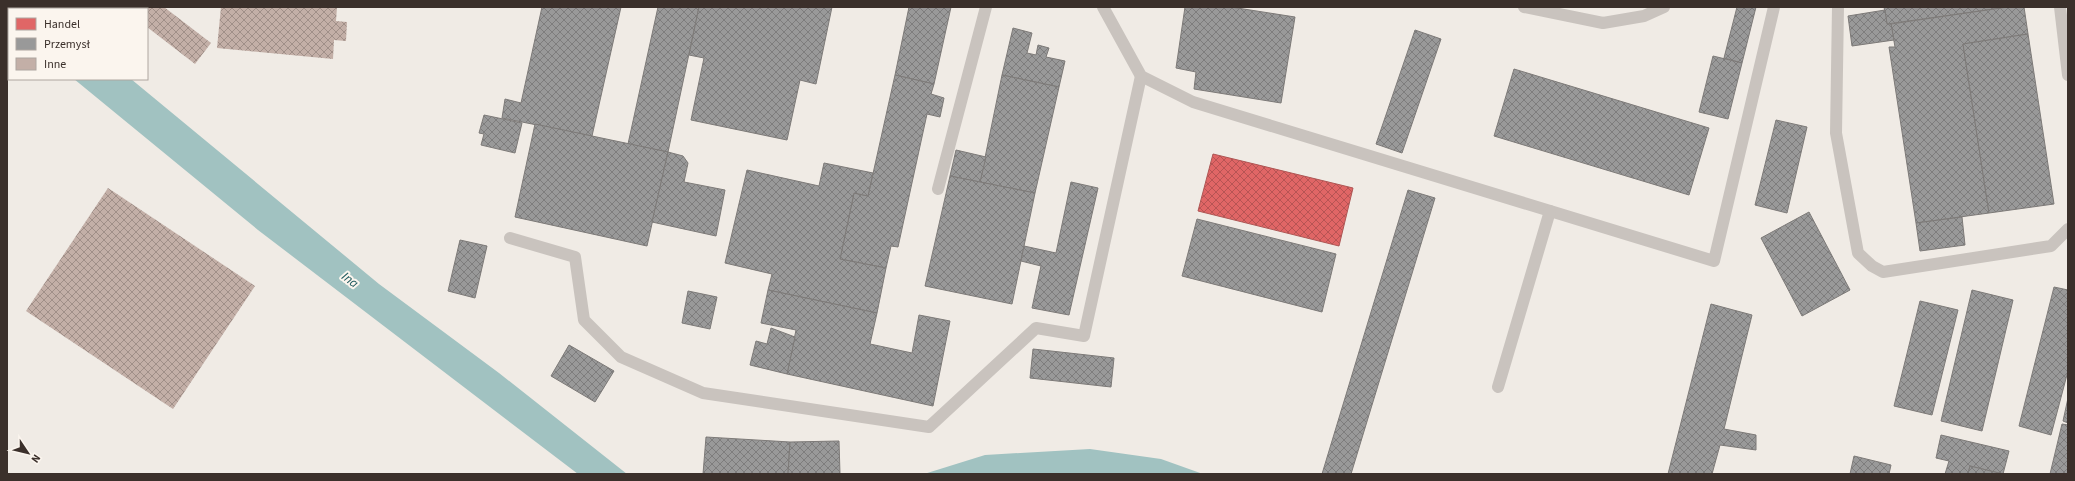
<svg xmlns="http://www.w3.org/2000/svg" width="2075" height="481" font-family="'Source Sans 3',sans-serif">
  <defs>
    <pattern id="shops-cross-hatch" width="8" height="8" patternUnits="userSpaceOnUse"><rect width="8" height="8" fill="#e06666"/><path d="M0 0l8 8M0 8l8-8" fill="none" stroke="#b75454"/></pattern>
    <pattern id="industry-cross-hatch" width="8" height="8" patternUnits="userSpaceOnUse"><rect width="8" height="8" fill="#999"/><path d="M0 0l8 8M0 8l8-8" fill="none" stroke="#7e7d7d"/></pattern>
    <pattern id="building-cross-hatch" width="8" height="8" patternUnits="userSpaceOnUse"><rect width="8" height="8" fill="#c3afa7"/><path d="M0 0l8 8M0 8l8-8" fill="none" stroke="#a08f88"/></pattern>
  </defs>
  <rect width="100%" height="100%" fill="#f0ebe5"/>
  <!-- water -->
  <g fill="#a1c2c1">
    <polygon points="7,7 43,7 46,9 9,9 9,25 7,24"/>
    <polygon points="74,79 131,79 379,284 499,373 627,474 578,474 258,230"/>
    <polygon points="1090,449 1161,459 1203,474 924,474 985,455"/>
  </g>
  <!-- shops -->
  <polygon fill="url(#shops-cross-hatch)" stroke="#ae5654" points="1213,154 1353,188 1339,246 1198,211"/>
  <!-- industry -->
  <g fill="url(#industry-cross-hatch)" stroke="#7d7a78">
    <polygon points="542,7 621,7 592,136 502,118 505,99 521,103"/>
    <polygon points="658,7 699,7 668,152 628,144"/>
    <polygon points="699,7 832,7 816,84 800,80 787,140 691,120 704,58 689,55"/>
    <polygon points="909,7 951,7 934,84 895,75"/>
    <polygon points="1185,7 1231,7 1295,17 1281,103 1194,89 1196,72 1176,68"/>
    <polygon points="1737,7 1756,7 1742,63 1724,58"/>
    <polygon points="1884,7 2008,7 1887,24"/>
    <polygon points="2008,7 2024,7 2028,34 1963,44 1989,213 1916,223 1889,47 1895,47 1891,24"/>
    <polygon points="1885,10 1887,24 1891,24 1894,40 1852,46 1848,16"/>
    <polygon points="1013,28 1032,33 1027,53 1036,55 1038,45 1049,48 1046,57 1065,61 1059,87 1002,75"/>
    <polygon points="1415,30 1441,39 1402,153 1376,144"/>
    <polygon points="2028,34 2054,204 1989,213 1963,44"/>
    <polygon points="1713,56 1742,63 1728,119 1699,112"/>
    <polygon points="1514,69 1709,128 1689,195 1494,136"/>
    <polygon points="895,75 934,84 931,94 944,98 940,117 927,114 898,247 891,246 886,268 840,259 854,193 868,196"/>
    <polygon points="1002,75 1059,87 1035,193 980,182"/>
    <polygon points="484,115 522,123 515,153 481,145 484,134 479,133"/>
    <polygon points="1776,120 1807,127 1787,213 1755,205"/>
    <polygon points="535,124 668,152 647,246 515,217"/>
    <polygon points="956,150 986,157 980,182 950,176"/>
    <polygon points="668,152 683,156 688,163 684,182 725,190 716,236 652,222"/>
    <polygon points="824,163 873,173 868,196 854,193 840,259 886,268 877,313 768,290 772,274 725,263 747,170 819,186"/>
    <polygon points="950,176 1035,193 1012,304 925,286"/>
    <polygon points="1071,182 1098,188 1069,315 1032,308 1041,266 1021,261 1024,246 1056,253"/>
    <polygon points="1408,190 1435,198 1351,474 1322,474"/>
    <polygon points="1809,212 1850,290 1802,316 1761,238"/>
    <polygon points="1962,217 1965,245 1920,251 1916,223"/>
    <polygon points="1197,219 1336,254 1322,312 1182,276"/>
    <polygon points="460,240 487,246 475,298 448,291"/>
    <polygon points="2054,287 2068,290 2068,371 2051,435 2019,426"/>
    <polygon points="768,290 877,313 870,344 912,353 919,315 950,321 933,406 787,374 796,330 761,323"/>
    <polygon points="1972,290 2013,300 1982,431 1941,421"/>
    <polygon points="688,291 717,297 710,329 682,323"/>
    <polygon points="1920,301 1958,310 1932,415 1894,406"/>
    <polygon points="1711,304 1752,315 1724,429 1756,435 1756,450 1720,445 1712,474 1668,474"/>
    <polygon points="771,328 795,337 787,374 750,365 756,341 767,344"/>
    <polygon points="569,345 614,371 595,402 551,376"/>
    <polygon points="1033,349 1114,358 1111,387 1030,378"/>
    <polygon points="2068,398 2068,423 2063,421"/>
    <polygon points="2062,424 2068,425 2068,474 2050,474"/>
    <polygon points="1941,435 2009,451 2003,474 1970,466 1968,474 1945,474 1949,461 1936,458"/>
    <polygon points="706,437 790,442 788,474 703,474"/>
    <polygon points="839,441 840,474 788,474 790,442"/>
    <polygon points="1854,456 1891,465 1889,474 1850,474"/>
    <polygon points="1970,466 2003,474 1968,474"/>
  </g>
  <!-- building -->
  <g fill="url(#building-cross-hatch)">
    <polygon points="121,7 164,7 211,43 195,64 147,27 147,9 124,9"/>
    <polygon points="221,7 337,7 336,21 347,22 346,41 334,40 333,59 217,48"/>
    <polygon points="108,188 255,286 173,409 26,311"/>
  </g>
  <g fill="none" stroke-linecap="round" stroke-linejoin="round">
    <!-- lane -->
    <g stroke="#c9c3be" stroke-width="12">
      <polyline points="1103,7 1141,76 1193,102 1714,261 1774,7"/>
      <polyline points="1524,7 1603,23 1644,16 1664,7"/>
      <polyline points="1838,7 1836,133 1858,253 1872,266 1883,272 2051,246 2068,229"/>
      <polyline points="2060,7 2068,75"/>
      <polyline points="938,189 986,7"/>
      <polyline points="510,238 575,257 584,320 621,357 703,393 929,427 1036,328 1084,336 1141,76"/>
      <polyline points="1498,387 1550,211"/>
    </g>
  </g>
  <g text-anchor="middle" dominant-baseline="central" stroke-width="4" stroke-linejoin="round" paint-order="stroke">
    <!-- water labels -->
    <g font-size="13" font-style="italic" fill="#1f5a5e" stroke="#fbf5ee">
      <text transform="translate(350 280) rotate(38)">Ina</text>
    </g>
  </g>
  <!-- border -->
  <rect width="2075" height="481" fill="none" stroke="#3b302b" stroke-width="16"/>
  <!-- legend -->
  <rect x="8" y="8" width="140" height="72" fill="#fbf5ee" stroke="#aea6a0"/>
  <rect x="16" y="18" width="20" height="12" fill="#e06666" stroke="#aea6a0"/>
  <text x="44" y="28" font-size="12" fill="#3b302b">Handel</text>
  <rect x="16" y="38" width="20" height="12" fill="#999999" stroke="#aea6a0"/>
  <text x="44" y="48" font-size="12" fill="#3b302b">Przemysł</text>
  <rect x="16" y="58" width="20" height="12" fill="#c3afa7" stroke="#aea6a0"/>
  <text x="44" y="68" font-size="12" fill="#3b302b">Inne</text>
  <!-- north arrow -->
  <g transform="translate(28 453) rotate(125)" stroke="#fbf5ee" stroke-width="3" paint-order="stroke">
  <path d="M0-3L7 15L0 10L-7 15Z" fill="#3b302b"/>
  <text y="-6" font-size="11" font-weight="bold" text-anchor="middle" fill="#3b302b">N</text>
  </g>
</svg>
